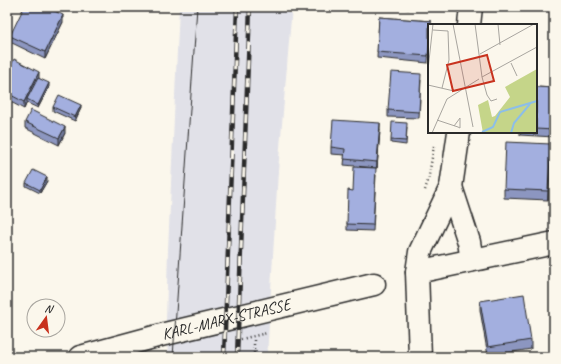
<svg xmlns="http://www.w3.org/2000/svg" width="561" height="364" font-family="Caveat,sans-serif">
  <rect width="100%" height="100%" fill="#fbf7ec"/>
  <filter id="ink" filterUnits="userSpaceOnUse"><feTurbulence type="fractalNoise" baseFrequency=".025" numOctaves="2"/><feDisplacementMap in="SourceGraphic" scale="8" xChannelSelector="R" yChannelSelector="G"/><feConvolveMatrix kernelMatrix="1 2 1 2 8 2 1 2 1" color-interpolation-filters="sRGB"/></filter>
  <g filter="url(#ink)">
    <!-- built -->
    <polygon fill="#e1e1e8" points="179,7 292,7 278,171 267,357 168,357 166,321 168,250"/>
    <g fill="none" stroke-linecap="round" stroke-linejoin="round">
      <defs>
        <g id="street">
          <polyline points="469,25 471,7"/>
          <polyline points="451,187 469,242 472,260"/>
          <polyline points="417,272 554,243"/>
          <path id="s1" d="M 80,357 L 165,334 L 374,284"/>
          <polyline points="420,357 417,272 420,252 451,187 459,132"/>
        </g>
      </defs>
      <!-- street casing -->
      <use href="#street" stroke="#2b2b2b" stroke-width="25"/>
      <!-- path -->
      <g stroke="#2b2b2b" stroke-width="2.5" stroke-dasharray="1 3" stroke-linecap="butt">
        <polyline points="425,190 428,181 434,146"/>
        <polyline points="237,340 267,333"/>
        <polyline points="7,356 9,357"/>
        <polyline points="188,357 188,350"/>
        <polyline points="254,357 254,337"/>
      </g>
      <!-- street -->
      <use href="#street" stroke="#fbf7ec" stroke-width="22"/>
      <!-- tram -->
      <polyline stroke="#2b2b2b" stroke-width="1" points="173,357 197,7"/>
      <defs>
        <g id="rail">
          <polyline points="224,357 237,7"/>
          <polyline points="237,357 250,7"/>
        </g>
      </defs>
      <!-- rail casing -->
      <use href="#rail" stroke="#2b2b2b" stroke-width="4.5"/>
      <!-- rail -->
      <use href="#rail" stroke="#fbf7ec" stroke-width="3" stroke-dasharray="9" stroke-linecap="butt"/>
    </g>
    <!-- wall -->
    <g fill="#8c96c0" stroke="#2b2b2b">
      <polygon points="393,7 409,7 409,9"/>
      <polygon points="535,7 554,7 554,8 535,10"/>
      <polygon points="379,17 431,21 431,25 429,25 429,52 428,63 377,58"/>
      <polygon points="63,22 45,59 10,42 10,36"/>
      <polygon points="7,73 39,78 49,87 38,108 27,103 27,102 24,109 7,100"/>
      <polygon points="421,80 419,118 388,117 388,110"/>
      <polygon points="536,87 554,88 554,137 520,135 520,132 536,132"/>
      <polygon points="53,107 81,108 75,121 53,111"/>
      <polygon points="25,122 65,133 59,145 25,128"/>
      <polygon points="407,127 406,145 391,143 391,140"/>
      <polygon points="380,130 377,168 344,165 345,155 331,154 331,147"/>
      <polygon points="551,153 548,200 504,198 504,189"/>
      <polygon points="376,175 373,231 347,230 347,224 353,191"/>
      <polygon points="47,181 40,193 26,186 26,183"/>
      <polygon points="480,301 531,340 531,349 488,356 480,310"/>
    </g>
    <!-- shaded-wall -->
    <g fill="#727a9c" stroke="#2b2b2b">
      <polygon points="63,15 63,22 45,59 45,52"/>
      <polygon points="39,72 39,78 27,99 27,102 24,109 24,102"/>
      <polygon points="49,83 49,87 38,108 38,105"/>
      <polygon points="81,105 81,108 75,121 75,117"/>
      <polygon points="380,123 380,130 377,168 377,162"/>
      <polygon points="65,127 65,133 59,145 59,138"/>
      <polygon points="551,144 551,153 548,200 548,191"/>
      <polygon points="47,177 47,181 40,193 40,190"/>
    </g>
    <!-- building -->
    <g fill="#a3afdf" stroke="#2b2b2b">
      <polygon points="24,7 46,7 63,15 45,52 10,36"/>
      <polygon points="379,17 431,21 431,25 429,25 429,45 428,56 377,52"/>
      <polygon points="14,59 39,72 24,102 7,93 7,73"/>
      <polygon points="391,72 421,74 419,112 388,110"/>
      <polygon points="38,78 49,83 38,105 27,99"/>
      <polygon points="536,87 554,88 554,130 536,129"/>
      <polygon points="59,95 81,105 75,117 53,107"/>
      <polygon points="31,110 65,127 59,138 25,122"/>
      <polygon points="333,120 380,123 377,162 344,159 345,149 331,147"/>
      <polygon points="392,122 407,123 406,141 391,140"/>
      <polygon points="506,142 551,144 548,191 504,189"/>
      <polygon points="354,167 376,168 373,225 347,224 348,190 353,191"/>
      <polygon points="33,170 47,177 40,190 26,183"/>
      <polygon points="524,294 531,340 488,347 480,301"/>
      <rect x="180" y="356" width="18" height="1"/>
      <rect x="245" y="356" width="18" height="1"/>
    </g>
  </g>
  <g text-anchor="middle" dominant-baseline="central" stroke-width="3" stroke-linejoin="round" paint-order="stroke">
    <!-- street labels -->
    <g font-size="16" fill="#2b2b2b" stroke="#fbf7ec">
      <text stroke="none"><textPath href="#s1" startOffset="151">KARL-MARX-STRASSE</textPath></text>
    </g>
  </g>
  <!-- overview -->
  <g transform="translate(428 24)">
    <rect width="109" height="109" fill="#fbf7ec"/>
    <path d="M 109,45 L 109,109 L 55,109 L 50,81 L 60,76 L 64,93 L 67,92 L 82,73 L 77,63 Z" fill="#c5d589"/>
    <path fill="none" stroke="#8cbee8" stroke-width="2" d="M 54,108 L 65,103 L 72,88 L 109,77M 83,109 L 86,99 L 102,80"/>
    <path fill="none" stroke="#a8a59f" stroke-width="1" d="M 25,0 L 45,103M 47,0 L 54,53 L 59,71 L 63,77 L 69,75M 70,0 L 72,21M 5,6 L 20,7 L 21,36 L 14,64M 52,30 L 106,0M 83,39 L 89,52M 0,46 L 5,0M 54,53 L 109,23M 0,61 L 26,67M 9,96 L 30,103 L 32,104 L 32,94 L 26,102M 4,109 L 19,75 L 51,55"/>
    <path fill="#c8321e" fill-opacity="0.15" stroke="#c8321e" stroke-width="2" d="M 59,31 L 66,57 L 25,67 L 19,41 Z"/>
    <rect width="109" height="109" fill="none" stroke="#2b2b2b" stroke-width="2"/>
  </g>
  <!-- margin -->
  <rect width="561" height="364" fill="none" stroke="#fbf7ec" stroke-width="24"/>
  <rect x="12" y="12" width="537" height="340" fill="none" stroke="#2b2b2b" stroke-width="1.5" filter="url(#ink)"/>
  <!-- north arrow -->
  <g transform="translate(46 318) rotate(14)"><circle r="19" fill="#fbf7ec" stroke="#a8a59f"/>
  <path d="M0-3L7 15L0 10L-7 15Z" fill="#c8321e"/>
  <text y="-6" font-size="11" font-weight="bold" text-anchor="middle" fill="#2b2b2b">N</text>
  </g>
</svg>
